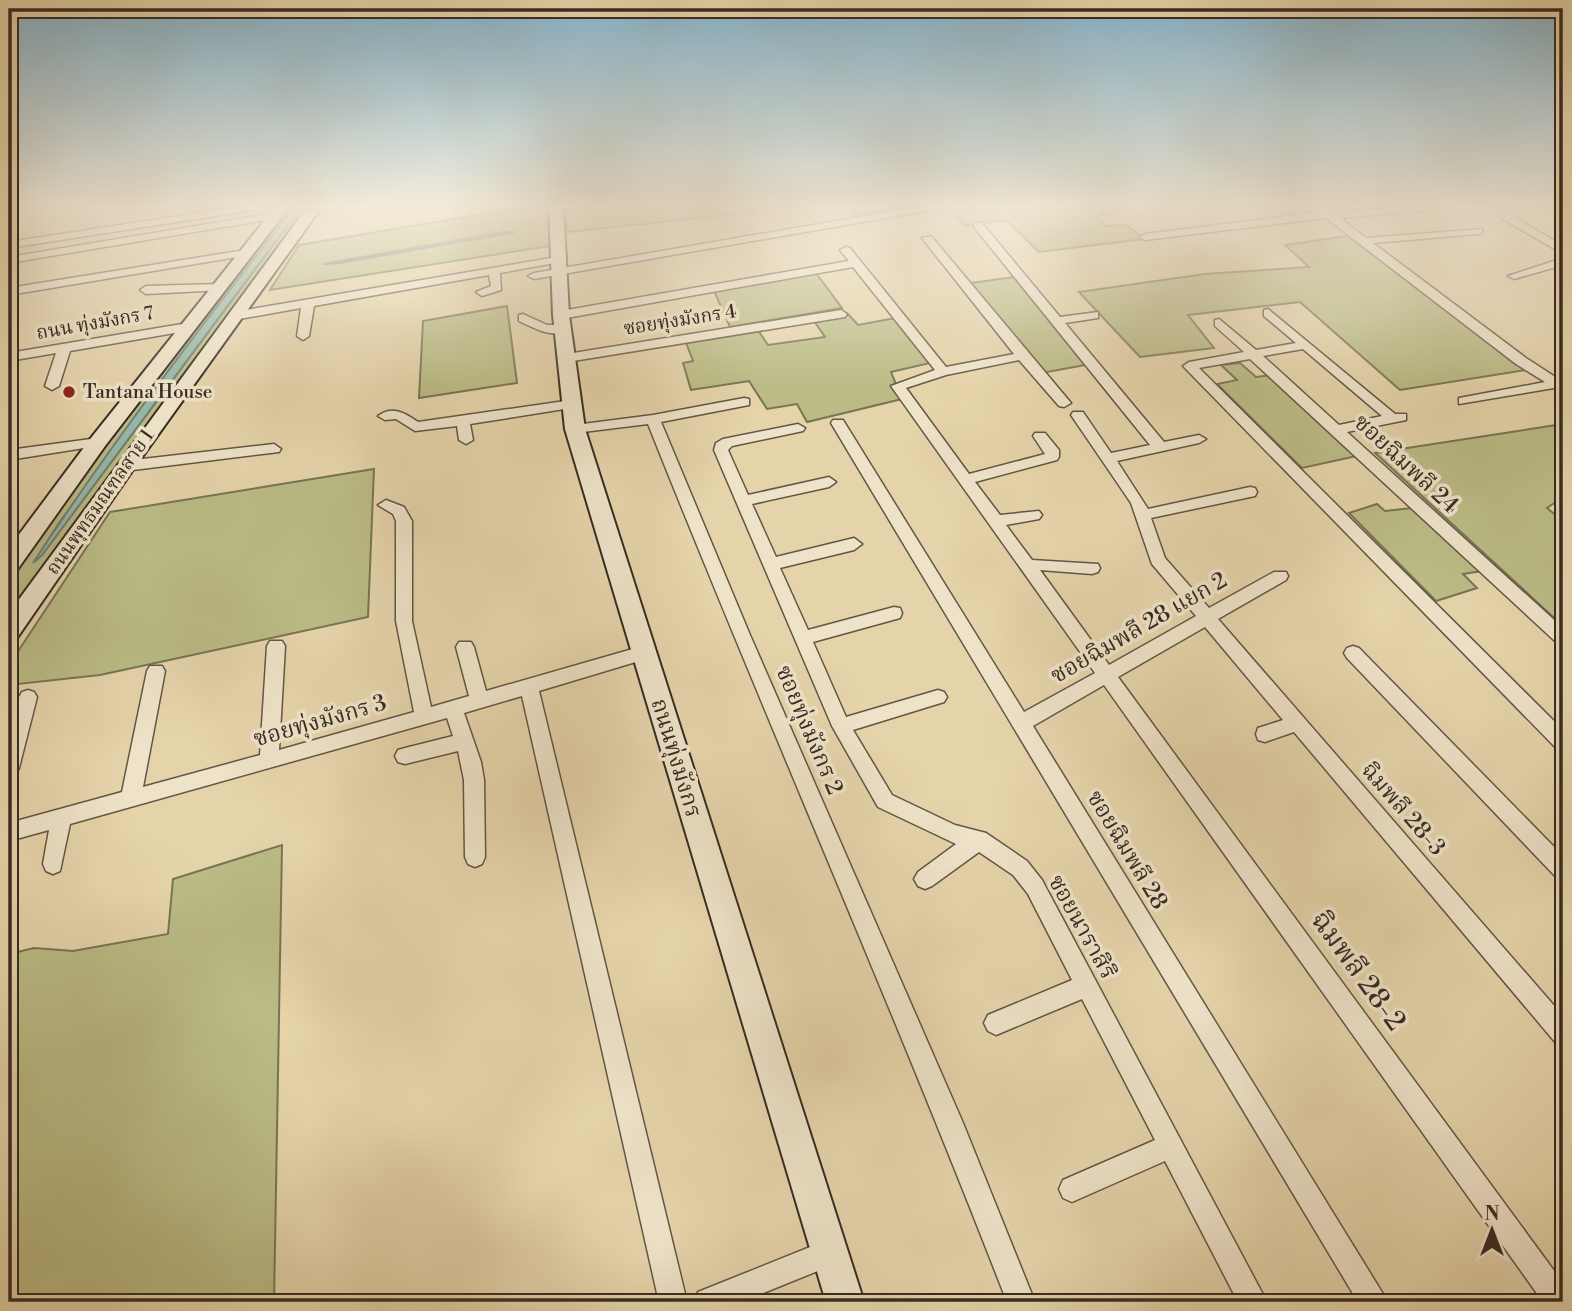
<svg xmlns="http://www.w3.org/2000/svg" width="1572" height="1311" font-family="'Libre Bodoni','Noto Serif Thai',serif">
  <rect width="100%" height="100%" fill="#e5d3aa"/>
  <filter id="stains"><feTurbulence type="fractalNoise" baseFrequency=".00286" numOctaves="4"/><feColorMatrix values="0 0 0 0 .2 0 0 0 0 .09 0 0 0 0 .02 0 0 0 .5 -.17"/></filter>
  <radialGradient id="worn" r=".72"><stop offset=".6" stop-color="#630" stop-opacity="0"/><stop offset="1" stop-color="#630" stop-opacity=".3"/></radialGradient>
  <!-- green -->
  <g fill="#babb85" stroke="#787454" stroke-width="2">
    <polygon points="289,205 296,205 200,330 59,523 35,561 42,555 303,205 309,205 9,617 9,580 65,497"/>
    <polygon points="539,205 547,205 550,246 270,290 299,245"/>
    <polygon points="563,205 590,205 593,211 649,205 751,205 756,212 568,232"/>
    <polygon points="848,205 925,205 857,216"/>
    <polygon points="945,205 1123,205 1097,206 1106,215 1096,217 1106,226 1127,225 1144,239 1039,252 1006,220 965,226"/>
    <polygon points="1348,236 1526,370 1400,390 1300,302 1188,315 1214,348 1140,357 1079,292 1205,274 1309,267 1285,245"/>
    <polygon points="816,273 842,308 730,327 714,291"/>
    <polygon points="1014,277 1085,365 1042,373 971,283"/>
    <polygon points="507,306 517,383 419,398 423,321"/>
    <polygon points="848,314 858,325 895,318 930,363 891,372 902,399 807,422 797,404 767,409 749,381 691,390 683,363 693,361 685,340 758,330 768,345 825,337 814,321"/>
    <polygon points="1240,363 1256,377 1272,375 1357,456 1302,468 1217,384 1237,380 1221,365"/>
    <polygon points="1563,424 1563,497 1547,508 1563,521 1563,626 1375,453"/>
    <polygon points="374,469 368,617 100,675 9,685 9,665 110,512"/>
    <polygon points="1377,504 1385,511 1412,508 1482,571 1463,574 1477,588 1436,601 1349,513"/>
    <polygon points="282,845 274,1302 9,1302 9,954 34,948 73,951 168,934 173,879"/>
  </g>
  <!-- water -->
  <g fill="#96b8aa" stroke="#708074" stroke-width="2">
    <path d="M 296,205 L 303,205 L 42,555 L 33,563 C 114,439 205,321 296,205 Z"/>
    <polygon points="504,232 517,232 340,263 323,264"/>
  </g>
  <g fill="none" stroke-linecap="round" stroke-linejoin="round">
    <defs>
      <g id="street">
        <polygon points="9,205 14,205 14,207 57,205 9,214"/>
        <polygon points="251,205 273,205 268,208 9,248 9,242"/>
        <polygon points="326,205 346,205 312,213 307,210"/>
        <polygon points="928,205 948,205 943,208 534,279 528,276 534,273"/>
        <polygon points="1311,205 1322,205 1333,213 1428,205 1440,207 1435,210 1340,218 1366,238 1482,229 1482,233 1478,234 1373,243 1526,358 1563,382 1563,392 1554,388 1459,404 1459,398 1545,382 1516,364 1326,218 1145,240 1140,237 1145,234 1319,212"/>
        <polygon points="274,213 279,216 278,218 9,263 9,257"/>
        <polygon points="1501,214 1509,214 1563,246 1563,254 1501,218"/>
        <polygon points="974,223 982,223 1060,317 1098,312 1098,318 1065,323 1164,442 1199,435 1206,439 1199,443 1117,461 1148,509 1250,487 1255,488 1257,492 1255,496 1151,518 1165,558 1209,608 1274,572 1286,572 1288,576 1286,580 1218,619 1563,1016 1563,1046 1555,1042 1294,732 1265,742 1258,740 1256,734 1258,728 1283,720 1205,627 1118,677 1563,1283 1563,1302 1543,1302 1104,685 1033,726 1388,1302 1358,1302 831,423 833,420 843,420 1024,712 1095,673 891,386 935,370 853,267 561,319 555,315 561,311 849,261 840,250 846,247 850,248 946,367 1014,354 922,238 931,236 1071,403 1064,407 1059,406 1019,360 946,375 906,388 969,474 1045,454 1033,436 1035,433 1045,433 1059,450 1059,457 1057,460 975,482 1000,515 1039,511 1042,515 1039,519 1006,525 1032,560 1098,564 1100,568 1098,572 1092,574 1040,570 1109,665 1196,616 1152,564 1131,503 1071,415 1073,412 1083,412 1111,453 1150,445 974,227"/>
        <polygon points="245,250 251,253 249,255 9,295 9,288"/>
        <polygon points="551,258 555,259 555,263 500,273 501,290 482,296 476,292 491,286 489,275 314,306 309,336 303,340 297,336 301,308 234,320 228,316 234,312"/>
        <polygon points="1563,258 1563,265 1514,279 1508,276"/>
        <polygon points="219,284 223,286 223,290 146,294 140,290 146,286"/>
        <path d="M 1268,309 L 1395,414 L 1406,414 L 1406,420 L 1347,432 L 1563,628 L 1563,645 L 1557,643 L 1250,359 L 1199,368 L 1563,730 L 1563,750 L 1556,748 L 1183,366 L 1189,362 L 1244,352 L 1215,326 L 1215,320 L 1219,319 L 1256,350 L 1296,343 L 1264,316 L 1264,310 ZM 1303,349 L 1382,416 L 1339,425 L 1263,356 Z"/>
        <polygon points="841,310 847,314 845,317 567,362 561,358 567,354"/>
        <path d="M 523,314 L 547,325 L 563,325 L 569,329 C 554,340 534,328 519,321 L 519,315 Z"/>
        <polygon points="188,323 194,327 192,330 70,351 59,386 52,390 45,386 56,353 9,361 9,353"/>
        <path d="M 744,398 L 749,399 L 749,405 L 661,422 L 750,635 L 963,1123 L 1035,1302 L 1007,1302 C 893,1007 765,718 648,424 L 575,433 L 568,429 L 575,425 L 653,415 Z"/>
        <path d="M 572,400 L 577,401 L 577,407 L 470,424 L 473,440 L 466,444 L 459,440 L 457,426 L 415,431 L 396,419 L 385,420 L 378,416 C 392,405 405,413 418,422 Z"/>
        <polygon points="798,424 805,428 803,431 732,446 728,450 748,495 829,477 836,482 829,487 752,504 776,557 854,538 862,544 854,550 780,568 808,630 894,607 900,608 902,613 900,618 813,642 846,717 938,690 944,692 947,697 944,702 853,730 892,795 955,825 986,833 1027,861 1042,880 1267,1302 1238,1302 1165,1161 1072,1202 1063,1198 1059,1189 1063,1180 1155,1140 1082,999 996,1035 988,1031 984,1023 988,1015 1072,980 1028,894 1013,875 979,852 932,886 925,889 918,886 914,879 918,872 956,844 878,807 832,726 714,450 716,443 723,439"/>
        <polygon points="98,438 105,442 103,445 9,460 9,450"/>
        <polygon points="274,444 281,449 279,452 125,471 118,466 125,461"/>
        <polygon points="386,500 404,507 412,521 412,621 431,707 469,696 456,647 459,642 471,642 474,647 486,691 643,646 649,648 652,653 649,658 539,691 687,1302 659,1302 522,696 464,713 481,762 484,780 485,857 482,864 475,867 468,864 465,857 464,780 458,751 405,764 398,762 395,756 398,750 405,748 453,736 447,718 70,824 60,871 53,874 46,871 43,864 49,830 9,841 9,823 122,792 147,671 150,666 162,666 165,671 143,787 260,755 267,646 270,641 282,641 285,646 279,750 414,712 396,621 396,521 393,514 378,505"/>
        <polygon points="1353,646 1359,648 1563,856 1563,880 1556,877 1347,658 1344,653 1347,648"/>
        <polygon points="28,690 34,692 37,697 19,768 16,774 9,776 9,734 19,697 22,692"/>
        <polygon points="830,1239 840,1242 843,1252 840,1262 741,1302 694,1302 698,1292"/>
      </g>
      <g id="secondary">
        <polygon points="277,205 291,205 105,446 17,570 9,572 9,548 91,438"/>
        <polygon points="309,205 323,205 132,471 17,638 9,640 9,613"/>
        <polygon points="549,205 563,205 569,315 585,429 864,1302 826,1302 565,429 553,315"/>
      </g>
    </defs>
    <!-- street casing -->
    <use href="#street" stroke="#625645" stroke-width="3"/>
    <!-- secondary casing -->
    <use href="#secondary" stroke="#372c23" stroke-width="4"/>
    <!-- street -->
    <use href="#street" fill="#eee2c8" fill-rule="evenodd"/>
    <!-- secondary -->
    <use href="#secondary" fill="#eee2c8" fill-rule="evenodd"/>
  </g>
  <!-- sky -->
  <linearGradient id="sky" x2="0" y2="1"><stop stop-color="#87b6cf"/><stop offset="0.53" stop-color="#f3ebd9"/><stop offset="1" stop-color="#f3ebd9" stop-opacity="0"/></linearGradient>
  <rect width="1572" height="388" fill="url(#sky)"/>
  <!-- markers -->
  <circle fill="#8f2418" stroke="#eee2c8" stroke-width="2.5" cx="69" cy="392" r="7"/>
  <g text-anchor="middle" dominant-baseline="central" stroke-width="7" stroke-linejoin="round" paint-order="stroke">
    <!-- far-street labels -->
    <g font-size="19" fill="#372c23" stroke="#eee2c8">
      <text transform="translate(680 320) rotate(-9)">ซอยทุ่งมังกร 4</text>
      <text transform="translate(95 323) rotate(-10)">ถนน ทุ่งมังกร 7</text>
      <text transform="translate(100 502) rotate(-55)">ถนนพุทธมณฑลสาย 1</text>
    </g>
    <!-- far-poi labels -->
    <g font-size="19" fill="#372c23" stroke="#eee2c8" text-anchor="start">
      <text x="83" y="392">Tantana House</text>
    </g>
    <!-- street labels -->
    <g font-size="23" fill="#372c23" stroke="#eee2c8">
      <text transform="translate(1406 464) rotate(43)">ซอยฉิมพลี 24</text>
      <text transform="translate(1139 628) rotate(-30)">ซอยฉิมพลี 28 แยก 2</text>
      <text transform="translate(320 721) rotate(-16)">ซอยทุ่งมังกร 3</text>
      <text transform="translate(809 730) rotate(67)">ซอยทุ่งมังกร 2</text>
      <text transform="translate(676 758) rotate(73)">ถนนทุ่งมังกร</text>
      <text transform="translate(1403 809) rotate(49)">ฉิมพลี 28-3</text>
      <text transform="translate(1127 850) rotate(59)">ซอยฉิมพลี 28</text>
      <text transform="translate(1082 927) rotate(61)">ซอยนาราสิริ</text>
    </g>
    <!-- near-street labels -->
    <g font-size="28" fill="#372c23" stroke="#eee2c8">
      <text transform="translate(1358 971) rotate(54)">ฉิมพลี 28-2</text>
    </g>
  </g>
  <!-- margin -->
  <rect width="1572" height="1311" fill="none" stroke="#e5d3aa" stroke-width="35"/>
  <rect x="10" y="10" width="1551" height="1290" fill="none" stroke="#372c23" stroke-width="3.5"/>
  <rect x="18" y="18" width="1537" height="1276" fill="none" stroke="#372c23" stroke-width="2"/>
  <!-- north arrow -->
  <g transform="translate(1492 1230)" stroke="#eee2c8" stroke-width="5" paint-order="stroke">
  <path d="M0-5L12 26L0 18L-12 26Z" fill="#372c23"/>
  <text y="-10" font-size="19" font-weight="bold" text-anchor="middle" fill="#372c23">N</text>
  </g>
  <rect width="100%" height="100%" filter="url(#stains)"/>
  <rect width="100%" height="100%" fill="url(#worn)"/>
</svg>
